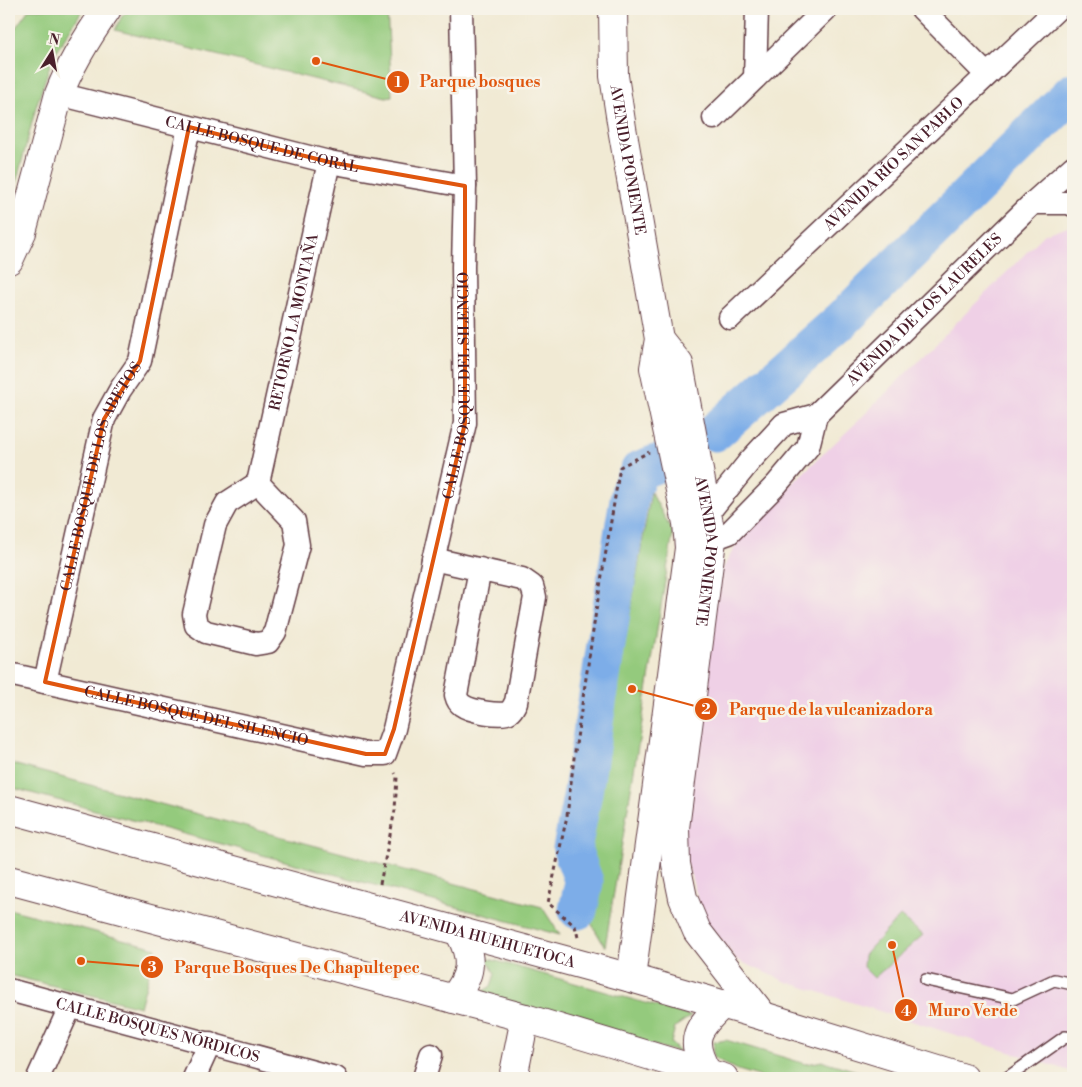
<svg xmlns="http://www.w3.org/2000/svg" width="1082" height="1087" font-family="'Libre Bodoni',serif">
  <rect width="100%" height="100%" fill="#f7f3e8"/>
  <filter id="ink" filterUnits="userSpaceOnUse"><feTurbulence type="fractalNoise" baseFrequency=".02" numOctaves="2"/><feDisplacementMap in="SourceGraphic" scale="10" xChannelSelector="R" yChannelSelector="G"/><feConvolveMatrix kernelMatrix="1 2 1 2 8 2 1 2 1" color-interpolation-filters="sRGB"/></filter>
  <filter id="wash" filterUnits="userSpaceOnUse"><feTurbulence type="fractalNoise" baseFrequency=".0096" numOctaves="4" result="noise"/><feDisplacementMap in="SourceGraphic" scale="20" xChannelSelector="R" yChannelSelector="G"/><feGaussianBlur stdDeviation="1.12" result="paint"/><feColorMatrix in="noise" values="0 0 0 0 0 0 0 0 0 0 0 0 0 0 0 0 0 1.4 0 .05"/><feComposite in="paint" operator="in"/></filter>
  <g filter="url(#wash)">
    <rect width="100%" height="100%" fill="#f1ead4"/>
    <!-- built -->
    <polygon fill="#efd0e6" points="1073,224 1073,1072 787,982 737,960 704,919 681,843 720,573 747,526 857,422 1045,234"/>
    <!-- green -->
    <g fill="#94ca7d" stroke="#6f7454">
      <polygon points="29,9 83,9 52,59 36,107 9,211 9,37"/>
      <polygon points="130,9 387,9 392,96 386,97 115,30 122,16"/>
      <polygon points="651,492 673,533 605,947 590,921 594,880 590,845"/>
      <polygon points="9,763 542,907 560,935 9,787"/>
      <polygon points="9,909 156,948 140,1007 9,975"/>
      <polygon points="900,916 923,935 874,978 863,967 864,955"/>
      <polygon points="486,958 691,1016 675,1027 671,1043 681,1053 476,996 491,986 495,974"/>
      <polygon points="726,1040 806,1064 823,1061 880,1078 765,1078 735,1069 713,1057 714,1042"/>
    </g>
    <g fill="none" stroke-linecap="round" stroke-linejoin="round">
      <!-- river -->
      <g stroke="#7dade8" stroke-width="39">
        <polyline points="715,432 842,320 1073,92"/>
        <polyline points="578,910 584,882 572,849 583,792 625,523 631,488 640,470 656,464"/>
      </g>
    </g>
  </g>
  <g filter="url(#ink)">
    <g fill="none" stroke-linecap="round" stroke-linejoin="round">
      <defs>
        <g id="service">
          <polyline points="926,980 1013,999 1054,980 1073,984"/>
          <polyline points="1007,1078 1065,1037 1073,1038"/>
        </g>
        <g id="minor">
          <polyline points="922,9 986,74"/>
          <polyline points="755,78 757,9"/>
          <path id="s1" d="M 59,94 L 329,162 L 465,186"/>
          <polyline points="714,118 826,9"/>
          <polyline points="1033,203 1069,203 1073,205"/>
          <path id="s2" d="M 730,318 L 1057,9"/>
          <path id="s3" d="M 258,483 L 294,521 L 298,545 L 275,632 L 268,642 L 256,644 L 206,632 L 196,625 L 194,614 L 215,525 L 227,503 L 258,483 L 329,162"/>
          <path id="s4" d="M 696,519 L 708,513 L 749,462 L 784,424 L 816,415 L 1033,203 L 1073,167"/>
          <polyline points="696,545 729,533 776,485 808,447 816,415"/>
          <path d="M 433,559 L 522,579 L 532,586 L 535,597 L 516,702 C 514,705 513,709 509,712 C 502,717 470,711 462,705 C 459,703 457,699 456,695 L 480,569"/>
          <path id="s5" d="M 9,674 L 366,754 L 385,754 L 394,729 L 465,423 L 463,267 L 465,186 L 461,9"/>
          <path id="s6" d="M 45,682 L 104,419 L 120,390 L 140,361 L 189,127"/>
          <path id="s7" d="M 9,990 L 336,1078"/>
          <polyline points="38,1078 70,1007"/>
          <polyline points="194,1078 210,1043"/>
          <polyline points="424,1078 431,1055"/>
        </g>
        <g id="tertiary">
          <path d="M 9,260 L 22,232 L 59,94 C 71,63 88,36 107,9"/>
          <polyline points="513,1078 525,1018"/>
        </g>
        <g id="secondary">
          <path id="s8" d="M 613,9 L 614,76 L 622,128 L 659,339 L 654,368 L 687,523 L 689,548 L 631,978"/>
          <path id="s9" d="M 659,339 L 679,364 L 712,540 L 675,828 L 676,864 L 683,898 L 697,931 L 763,1016"/>
          <path id="s10" d="M 9,809 L 631,978 L 763,1016 L 964,1078"/>
          <polyline points="9,880 525,1018 724,1078"/>
          <path d="M 453,999 C 472,975 474,959 459,932"/>
          <path d="M 707,1072 C 688,1039 697,1028 723,1004"/>
        </g>
      </defs>
      <!-- service casing -->
      <use href="#service" stroke="#633d44" stroke-width="14"/>
      <!-- minor casing -->
      <use href="#minor" stroke="#633d44" stroke-width="25"/>
      <!-- tertiary casing -->
      <use href="#tertiary" stroke="#633d44" stroke-width="30"/>
      <!-- secondary casing -->
      <use href="#secondary" stroke="#633d44" stroke-width="30"/>
      <!-- path -->
      <g stroke="#633d44" stroke-width="3" stroke-dasharray="4 4" stroke-linecap="butt">
        <polyline points="380,884 395,810 397,777 395,773"/>
        <polyline points="578,937 575,926 548,903 567,816 574,758 596,611 620,467 649,452"/>
      </g>
      <!-- service -->
      <use href="#service" stroke="#fff" stroke-width="11"/>
      <!-- minor -->
      <use href="#minor" stroke="#fff" stroke-width="22"/>
      <!-- tertiary -->
      <use href="#tertiary" stroke="#fff" stroke-width="28"/>
      <!-- secondary -->
      <use href="#secondary" stroke="#fff" stroke-width="28"/>
    </g>
  </g>
  <!-- marked area -->
  <path fill="none" stroke="#e0560e" stroke-width="4" stroke-linejoin="round" d="M 189,127 L 329,162 L 465,186 L 465,423 L 394,729 L 385,754 L 366,754 L 45,682 L 104,419 L 140,361 Z"/>
  <g text-anchor="middle" dominant-baseline="central" stroke-width="5" stroke-linejoin="round" paint-order="stroke">
    <!-- street labels -->
    <g font-size="15" fill="#4a1f2b" stroke="#f7f3e8">
      <text stroke="none"><textPath href="#s1" startOffset="209">CALLE BOSQUE DE CORAL</textPath></text>
      <text stroke="none"><textPath href="#s8" startOffset="152">AVENIDA PONIENTE</textPath></text>
      <text stroke="none"><textPath href="#s2" startOffset="225">AVENIDA RÍO SAN PABLO</textPath></text>
      <text stroke="none"><textPath href="#s4" startOffset="315">AVENIDA DE LOS LAURELES</textPath></text>
      <text stroke="none"><textPath href="#s3" startOffset="584">RETORNO LA MONTAÑA</textPath></text>
      <text stroke="none"><textPath href="#s5" startOffset="762">CALLE BOSQUE DEL SILENCIO</textPath></text>
      <text stroke="none"><textPath href="#s6" startOffset="214">CALLE BOSQUE DE LOS ABETOS</textPath></text>
      <text stroke="none"><textPath href="#s9" startOffset="222">AVENIDA PONIENTE</textPath></text>
      <text stroke="none"><textPath href="#s5" startOffset="192">CALLE BOSQUE DEL SILENCIO</textPath></text>
      <text stroke="none"><textPath href="#s10" startOffset="496">AVENIDA HUEHUETOCA</textPath></text>
      <text stroke="none"><textPath href="#s7" startOffset="154">CALLE BOSQUES NÓRDICOS</textPath></text>
    </g>
  </g>
  <!-- callouts -->
  <path fill="none" stroke="#e0560e" stroke-width="2" d="M316 61L398 82M632 689L706 709M81 961L152 967M892 945L906 1010"/>
  <g fill="#e0560e" stroke="#f7f3e8" stroke-width="2">
    <circle cx="316" cy="61" r="5"/>
    <circle cx="632" cy="689" r="5"/>
    <circle cx="81" cy="961" r="5"/>
    <circle cx="892" cy="945" r="5"/>
    <circle cx="398" cy="82" r="12"/>
    <circle cx="706" cy="709" r="12"/>
    <circle cx="152" cy="967" r="12"/>
    <circle cx="906" cy="1010" r="12"/>
  </g>
  <g font-size="15" text-anchor="middle" font-weight="bold" fill="#fff">
    <text x="398" y="87">1</text>
    <text x="706" y="714">2</text>
    <text x="152" y="972">3</text>
    <text x="906" y="1016">4</text>
  </g>
  <g font-size="16" text-anchor="middle" font-weight="bold" fill="#e0560e" stroke="#f7f3e8" stroke-width="5" stroke-linejoin="round" paint-order="stroke">
    <text x="480" y="87">Parque bosques</text>
    <text x="831" y="715">Parque de la vulcanizadora</text>
    <text x="297" y="973">Parque Bosques De Chapultepec</text>
    <text x="973" y="1016">Muro Verde</text>
  </g>
  <!-- margin -->
  <rect width="1082" height="1087" fill="none" stroke="#f7f3e8" stroke-width="30"/>
  <!-- north arrow -->
  <g transform="translate(52 52) rotate(11)" stroke="#f7f3e8" stroke-width="4" paint-order="stroke">
  <path d="M0-4L9 19L0 12L-9 19Z" fill="#4a1f2b"/>
  <text y="-8" font-size="14" font-weight="bold" text-anchor="middle" fill="#4a1f2b">N</text>
  </g>
</svg>
